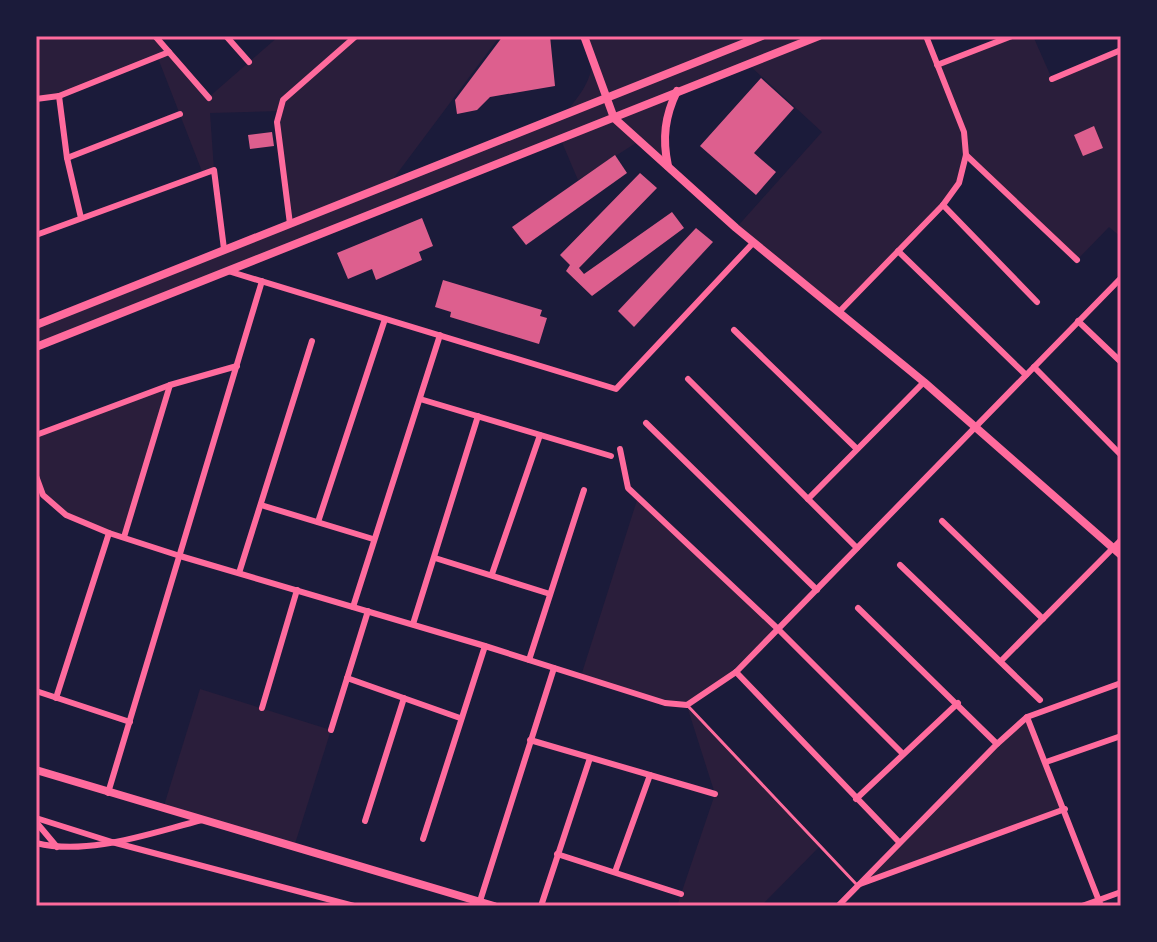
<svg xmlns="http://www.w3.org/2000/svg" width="1157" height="942" font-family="Mulish,sans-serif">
  <rect width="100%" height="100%" fill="#1b1b3a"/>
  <!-- green -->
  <g fill="#2a1e3b">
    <path d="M 36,36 L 155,36 L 209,97 L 279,36 L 500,36 L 390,183 L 563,115 C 576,101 592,81 592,62 C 592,54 586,44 584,36 L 926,36 L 937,65 L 1012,36 L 1033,36 L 1052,79 L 1121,50 L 1121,237 L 1109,227 L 1077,260 L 966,156 L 959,183 L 943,205 L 839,312 L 736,228 L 822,132 L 748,64 L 677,91 L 666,120 L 668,167 L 639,141 L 578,180 L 561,140 L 36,347 L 36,325 L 290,223 L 279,111 L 210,113 L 214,170 L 203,174 L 158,58 L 59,96 L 36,99 Z"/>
    <path d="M 170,385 L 124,537 C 92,525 48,516 37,480 C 33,466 36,449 36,435 Z"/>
    <polygon points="638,497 778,629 736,672 688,706 820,846 761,906 677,906 715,794 687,706 665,703 581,676"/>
    <polygon points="200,689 331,730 294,847 163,809"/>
    <polygon points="1027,717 1065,809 857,885"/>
  </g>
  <!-- building -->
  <g fill="#dd5f8e">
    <polygon points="503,36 550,36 555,86 490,97 477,110 457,114 455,100"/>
    <polygon points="761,78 794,108 754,153 776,172 756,195 700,146"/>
    <polygon points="1094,126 1103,148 1083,156 1074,135"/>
    <polygon points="272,132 274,146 250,149 248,135"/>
    <polygon points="615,155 627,173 526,245 512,227"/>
    <polygon points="640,173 657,188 579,268 584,274 672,212 684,228 592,296 566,271 570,265 560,255"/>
    <polygon points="422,218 433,246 419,252 422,260 376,280 372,269 348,279 337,253"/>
    <polygon points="696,228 713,242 634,327 618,311"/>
    <polygon points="443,280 542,310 540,316 547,318 539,344 450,317 451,312 435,307"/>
  </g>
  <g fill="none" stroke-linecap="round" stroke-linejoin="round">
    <!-- service -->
    <polyline stroke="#ff6b9d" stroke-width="3" points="687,705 857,885"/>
    <!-- minor -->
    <g stroke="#ff6b9d" stroke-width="6">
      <polyline points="155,36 209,98"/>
      <polyline points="226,36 249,62"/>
      <polyline points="937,65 1012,36"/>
      <polyline points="1052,79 1121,50"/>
      <polyline points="59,96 67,158 81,218"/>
      <polyline points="36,99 59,96 169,52"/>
      <polyline points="966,155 1077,260"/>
      <polyline points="67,158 180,114"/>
      <polyline points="943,205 1037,302"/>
      <polyline points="290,224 277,122 283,100 356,36"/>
      <polyline points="36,235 214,170 224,249"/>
      <polyline points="898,251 1026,375"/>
      <polyline points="228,271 616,389 753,243"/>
      <polyline points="839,312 943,205 959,183 966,155 964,132 926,36"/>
      <polyline points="1078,321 1121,362"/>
      <polyline points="734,330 857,449"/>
      <polyline points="1034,367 1121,455"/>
      <polyline points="688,379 857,548"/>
      <polyline points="420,399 611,456"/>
      <polyline points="646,423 817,590"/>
      <polyline points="36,435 170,385 237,366"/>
      <polyline points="620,449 628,488 778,629 903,754"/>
      <polyline points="36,476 43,495 66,515 109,533 180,556 485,646 665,703 687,705 736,672 1121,278"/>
      <polyline points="808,499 924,382"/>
      <polyline points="261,505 373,539"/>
      <polyline points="942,521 1043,619"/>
      <polyline points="318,522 385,319"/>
      <polyline points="124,537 170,385"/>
      <polyline points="435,558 550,594"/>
      <polyline points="900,565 1040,700"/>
      <polyline points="239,573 312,341"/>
      <polyline points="492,574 540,435"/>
      <polyline points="353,607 440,335"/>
      <polyline points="858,608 997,744"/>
      <polyline points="413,624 478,416"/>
      <polyline points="529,660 584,490"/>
      <polyline points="1001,661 1121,540"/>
      <polyline points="736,672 899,842"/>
      <polyline points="347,678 460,718"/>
      <polyline points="36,691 130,722"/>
      <polyline points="56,698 109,533"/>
      <polyline points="262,708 297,590"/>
      <polyline points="1027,717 1101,906"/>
      <polyline points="331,730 368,611"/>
      <polyline points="530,740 715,794"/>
      <polyline points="1046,762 1121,736"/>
      <polyline points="108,793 262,281"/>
      <polyline points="856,799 958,703"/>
      <polyline points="36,818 112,842 354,906"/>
      <polyline points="365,821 404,698"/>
      <polyline points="36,822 57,847"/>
      <polyline points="423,839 485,646"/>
      <path d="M 36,843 C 89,856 150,833 202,820"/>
      <polyline points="557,854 681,894"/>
      <polyline points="615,872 650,775"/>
      <polyline points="860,884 1065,809"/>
      <polyline points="480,901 554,668"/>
      <polyline points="541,906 590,758"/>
      <polyline points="838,906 997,744 1027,717 1121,683"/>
      <polyline points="1082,906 1121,892"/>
    </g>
    <!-- tertiary -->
    <g stroke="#ff6b9d" stroke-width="8">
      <polyline points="584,36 614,118 736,228 924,382 1121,555"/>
      <path d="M 668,166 C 662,138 665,116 677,91"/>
      <polyline points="36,325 762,36"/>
      <polyline points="36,347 819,36"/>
      <polyline points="36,770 494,906"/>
    </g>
  </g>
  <!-- border -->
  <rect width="1157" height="942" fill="none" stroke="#1b1b3a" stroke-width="76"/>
  <rect x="38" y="38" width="1081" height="866" fill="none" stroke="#ff6b9d" stroke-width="3"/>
</svg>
